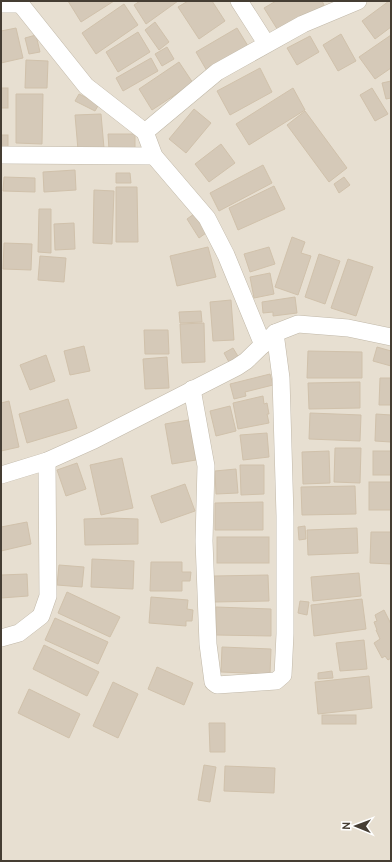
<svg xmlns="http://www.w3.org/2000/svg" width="392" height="862" font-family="Cabin,sans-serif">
  <rect width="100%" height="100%" fill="#f3eee3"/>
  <!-- residential -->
  <rect fill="#e7dfd1" x="1" y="1" width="390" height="860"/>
  <!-- building -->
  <g fill="#d5c9b8" stroke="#d0c1ab">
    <polygon points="68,1 114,1 81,22"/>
    <polygon points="140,1 178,1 146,24 134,5"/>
    <polygon points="188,1 212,1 225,21 199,39 178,7"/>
    <polygon points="276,1 322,1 324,5 279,32 264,8"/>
    <polygon points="389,1 391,1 391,27 375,39 362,21"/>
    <polygon points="124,4 138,25 96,54 82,33"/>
    <polygon points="155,22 169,42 159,50 145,30"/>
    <polygon points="16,28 23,58 1,63 1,31"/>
    <polygon points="237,28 248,46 207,71 196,52"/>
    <polygon points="138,32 150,52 118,72 106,52"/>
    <polygon points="341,34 356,61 338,71 323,45"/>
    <polygon points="36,35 40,52 29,54 25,38"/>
    <polygon points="391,35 391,68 375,79 359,57"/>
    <polygon points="310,36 319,52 297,65 287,48"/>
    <polygon points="167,47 174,59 162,66 155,54"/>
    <polygon points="151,58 158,71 123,91 116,78"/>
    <polygon points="26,60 48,61 47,88 25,88"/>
    <polygon points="179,62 193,83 152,110 139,89"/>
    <polygon points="260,68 272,92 230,115 217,91"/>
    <polygon points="391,81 391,98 386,99 382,83"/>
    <rect x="1" y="88" width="7" height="20"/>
    <polygon points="293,88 305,110 249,145 236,124"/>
    <polygon points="372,88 388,114 375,121 360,95"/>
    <polygon points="16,94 43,94 42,144 16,143"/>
    <polygon points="79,94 99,104 95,111 75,101"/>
    <polygon points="194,109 211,123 186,153 169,139"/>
    <polygon points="305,111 347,168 329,182 287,125"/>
    <polygon points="101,114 104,148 78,150 75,115"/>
    <polygon points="108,134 135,134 135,150 109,150"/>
    <rect x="1" y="135" width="7" height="15"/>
    <polygon points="221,144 235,163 209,182 195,164"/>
    <polygon points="263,165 272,183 219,211 210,193"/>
    <polygon points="75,170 76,190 44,192 43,172"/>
    <polygon points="116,173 130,173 131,183 116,183"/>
    <polygon points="4,177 35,178 35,192 3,191"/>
    <polygon points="344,177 350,185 339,193 334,184"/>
    <polygon points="274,186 285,209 238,230 229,208"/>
    <polygon points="116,187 137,187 138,242 116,242"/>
    <polygon points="94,190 114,191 112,244 93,243"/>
    <polygon points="39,209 51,209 51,253 38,252"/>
    <polygon points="194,214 206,233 199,238 187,219"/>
    <polygon points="74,223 75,249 55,250 54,224"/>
    <polygon points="292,237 305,242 301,253 311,256 298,295 275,287"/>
    <polygon points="4,243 32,244 31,270 3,269"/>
    <polygon points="208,247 216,277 177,286 170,256"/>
    <polygon points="269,247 275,264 250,272 244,254"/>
    <polygon points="319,254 340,261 325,304 305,297"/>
    <polygon points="40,256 66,258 64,282 38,280"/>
    <polygon points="348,259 373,267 356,316 331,308"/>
    <polygon points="270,273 274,294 254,298 250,277"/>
    <polygon points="295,297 297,313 273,316 273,312 263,313 262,302"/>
    <polygon points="231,300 234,340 213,341 210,302"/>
    <polygon points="201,311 202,322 180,323 179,312"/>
    <polygon points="204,323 205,362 182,363 180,324"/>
    <polygon points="144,330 168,330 169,354 145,354"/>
    <polygon points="84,346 90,371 70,375 64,351"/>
    <polygon points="377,347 391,351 391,366 373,361"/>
    <polygon points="233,348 239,358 230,364 224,353"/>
    <polygon points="308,351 362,352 362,378 307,378"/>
    <polygon points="46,355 55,381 30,390 20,365"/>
    <polygon points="167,357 169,388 145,389 143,359"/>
    <polygon points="270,374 273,385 245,392 246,396 234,399 230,384"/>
    <polygon points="380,378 391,378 391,405 379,405"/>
    <polygon points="360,382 360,408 309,409 308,383"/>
    <polygon points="263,396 264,404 267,403 269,414 267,414 269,423 238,429 233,403"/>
    <polygon points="68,399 77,428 27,443 19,414"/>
    <polygon points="9,401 19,447 1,451 1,403"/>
    <polygon points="230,406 236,431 216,436 210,411"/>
    <polygon points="310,413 361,415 360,441 309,439"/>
    <polygon points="376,414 391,415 391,442 375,441"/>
    <polygon points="189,420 196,460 172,464 165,424"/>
    <polygon points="267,433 269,457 243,460 240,435"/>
    <polygon points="335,448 361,448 360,483 334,482"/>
    <polygon points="329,451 330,483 303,484 302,452"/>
    <rect x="373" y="451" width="18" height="24"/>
    <polygon points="122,458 133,508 101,515 90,465"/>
    <polygon points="77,463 86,489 66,496 57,470"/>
    <polygon points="240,465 264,465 264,494 241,495"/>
    <polygon points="236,469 238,493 216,494 215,471"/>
    <rect x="369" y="482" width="22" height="28"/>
    <polygon points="185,484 195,511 161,523 151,496"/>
    <polygon points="355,486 356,514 302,515 301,487"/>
    <polygon points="263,502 263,530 215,530 215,503"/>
    <polygon points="110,518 138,519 138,544 85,545 84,519"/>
    <polygon points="27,522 31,544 1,551 1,527"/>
    <polygon points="305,526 306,539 299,540 298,527"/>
    <polygon points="357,528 358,553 308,555 307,530"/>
    <polygon points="371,532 391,532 391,564 370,563"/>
    <rect x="217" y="537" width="52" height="26"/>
    <polygon points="92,559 134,561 133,589 91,587"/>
    <polygon points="151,562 182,562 182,572 191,572 190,581 182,581 182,591 150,591"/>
    <polygon points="59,565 84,567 82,587 57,585"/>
    <polygon points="359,573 361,596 313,601 311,577"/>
    <polygon points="27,574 28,596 1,598 1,575"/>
    <polygon points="268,575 269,601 214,602 214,576"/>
    <polygon points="67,592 120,617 110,637 58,613"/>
    <polygon points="151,597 188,600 187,609 193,610 192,621 186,621 186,626 149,623"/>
    <polygon points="362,599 366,629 314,636 311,605"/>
    <polygon points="300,601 309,602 307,615 298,613"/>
    <polygon points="216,607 271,609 271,636 216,635"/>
    <polygon points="384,610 391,624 391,658 388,660 385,656 382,658 374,643 380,639 376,630 377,630 374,622 377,621 375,615"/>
    <polygon points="55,618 108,642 98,664 45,640"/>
    <polygon points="364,640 367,669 340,671 336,643"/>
    <polygon points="44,645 99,672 87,696 33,669"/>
    <polygon points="222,647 271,649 270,674 221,672"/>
    <polygon points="157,667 193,683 184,705 148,689"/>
    <polygon points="332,671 333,678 318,679 318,673"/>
    <polygon points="369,676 372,708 318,714 315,682"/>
    <polygon points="113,682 138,694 118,738 93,726"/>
    <polygon points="29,689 80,714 69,738 18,713"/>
    <rect x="322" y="715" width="34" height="9"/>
    <polygon points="209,723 225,723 225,752 210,752"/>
    <polygon points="204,765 216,767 210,802 198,800"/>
    <polygon points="225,766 275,768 274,793 224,791"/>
  </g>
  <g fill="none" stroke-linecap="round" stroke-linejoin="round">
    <defs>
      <g id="minor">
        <polyline points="18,1 86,86 145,132 154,156 207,218 226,255 263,345"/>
        <polyline points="239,1 266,43"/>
        <polyline points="1,4 20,4"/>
        <polyline points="145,132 217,72 303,24 358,1"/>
        <polyline points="1,155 154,156"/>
        <polyline points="192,389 206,466 204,541 208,644 213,682 217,685 276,681 283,675 285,634 285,516 281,378 275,333"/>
        <polyline points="1,475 47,461 94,440 237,367 246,361 275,333 298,324 348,328 391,337"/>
        <polyline points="1,638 19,633 41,616 48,596 47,461"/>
      </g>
    </defs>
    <!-- minor casing -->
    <use href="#minor" stroke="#c1b8a8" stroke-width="18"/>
    <!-- minor -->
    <use href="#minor" stroke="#fff" stroke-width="17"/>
  </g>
  <!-- border -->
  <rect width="392" height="862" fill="none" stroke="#453d33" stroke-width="4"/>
  <!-- north arrow -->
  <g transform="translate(356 826) rotate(271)" stroke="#ffffff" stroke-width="3" paint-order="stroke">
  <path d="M0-3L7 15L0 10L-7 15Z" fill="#453d33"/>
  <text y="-6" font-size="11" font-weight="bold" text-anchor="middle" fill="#453d33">N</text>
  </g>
</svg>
